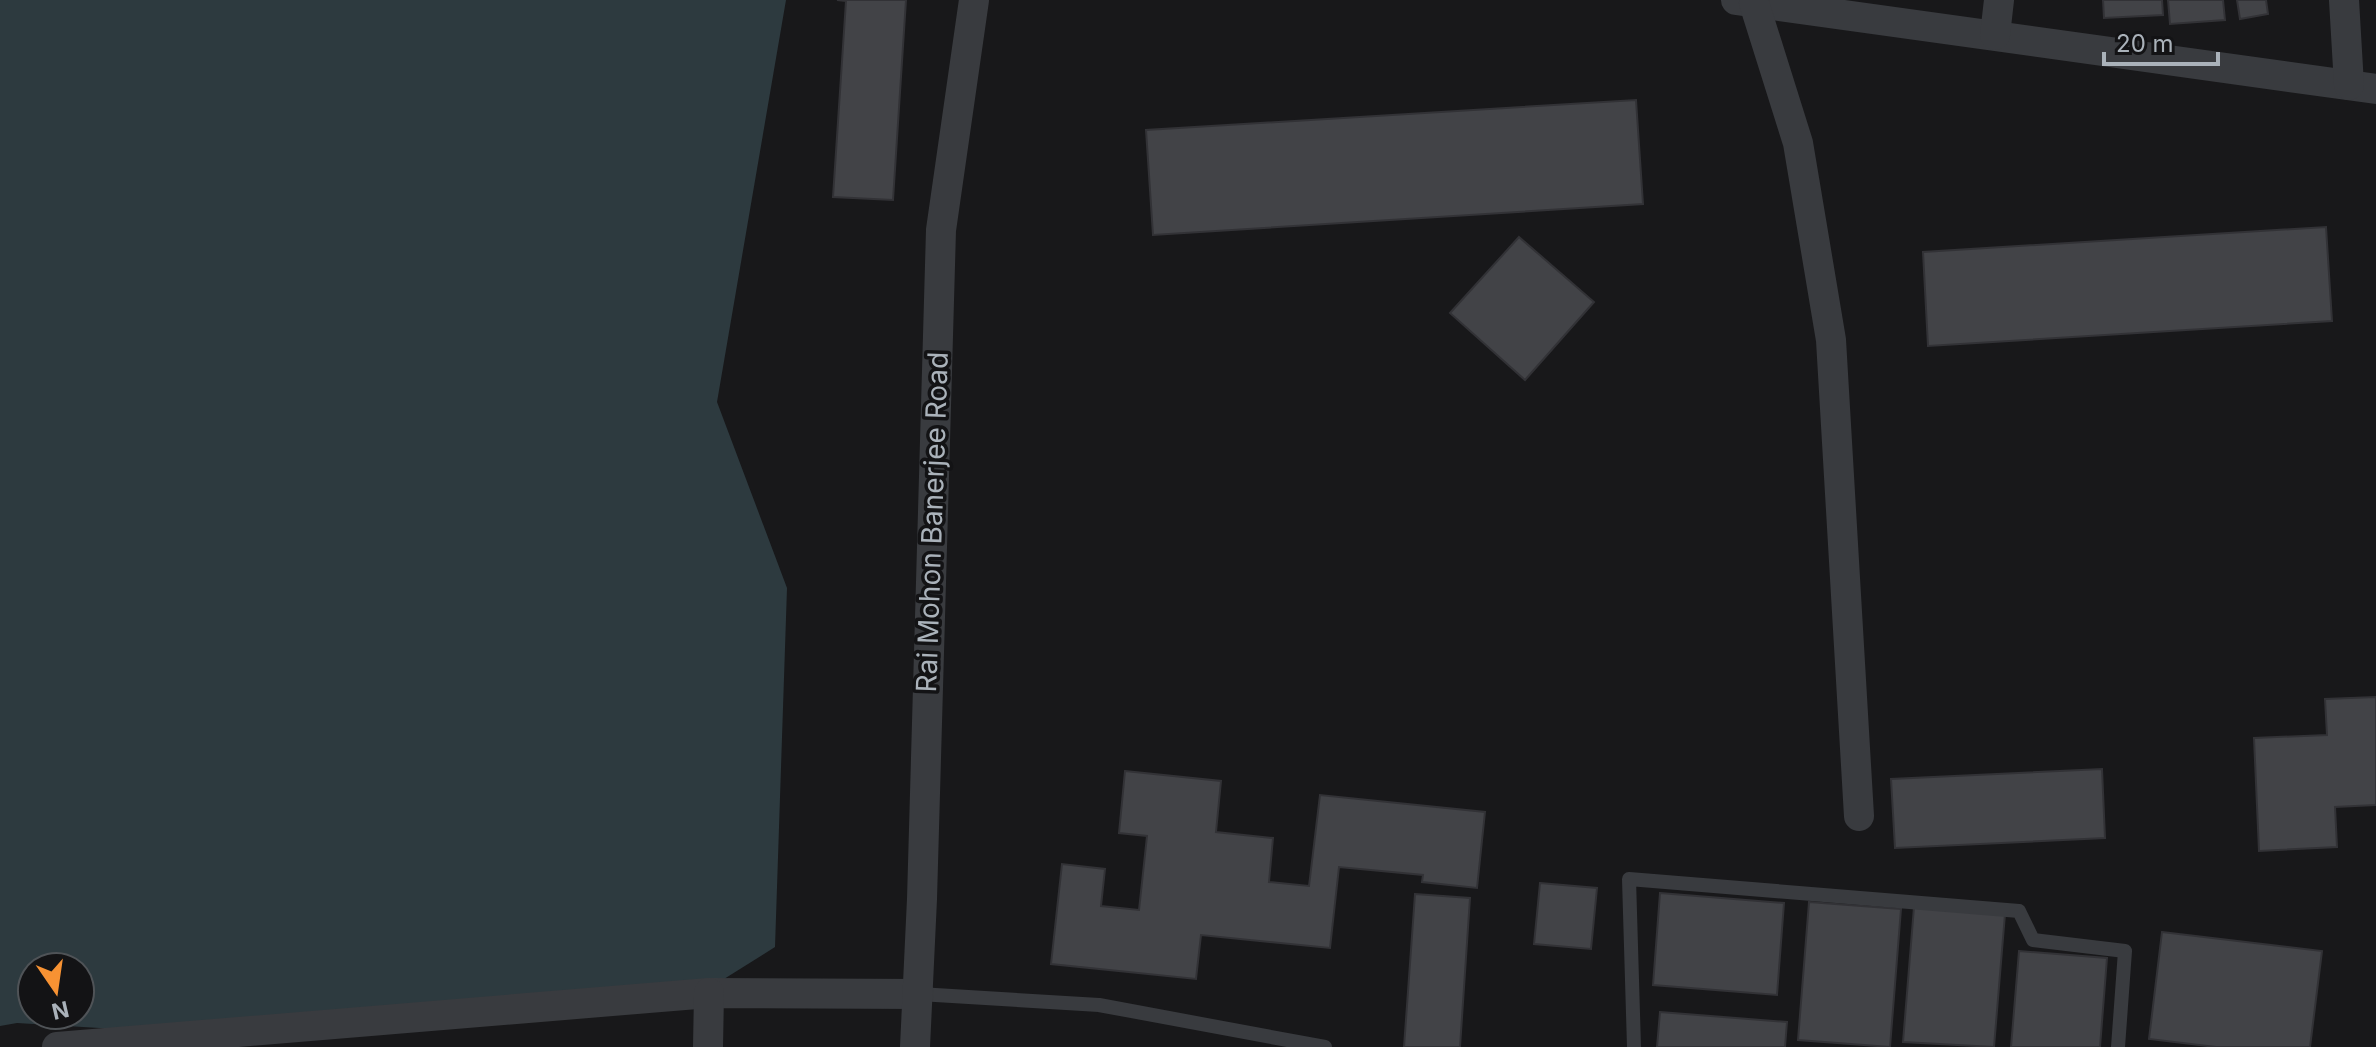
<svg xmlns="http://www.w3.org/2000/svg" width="2376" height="1047" font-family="Inter,sans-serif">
  <rect width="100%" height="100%" fill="#18181a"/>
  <!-- water -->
  <path fill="#2d3a3f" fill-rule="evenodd" d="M 0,0 L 786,0 L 717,402 L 787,588 L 775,947 L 684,1004 L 279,1039 L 17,1023 L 0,1026 ZM 32,967 L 80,967 L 80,1015 L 32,1015 Z"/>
  <!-- building -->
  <g fill="#424347" stroke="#323236" stroke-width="2">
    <polygon points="837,0 906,0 893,200 833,197 846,1"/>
    <polygon points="2103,0 2162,0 2163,15 2104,18"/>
    <polygon points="2168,0 2223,0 2225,20 2170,24"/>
    <polygon points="2237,0 2266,0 2268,14 2240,19"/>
    <polygon points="1636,100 1643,204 1153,235 1146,130"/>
    <polygon points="2326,227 2332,321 1928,346 1923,252"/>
    <polygon points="1519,237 1594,302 1525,380 1450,313"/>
    <polygon points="2376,697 2376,805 2335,807 2337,847 2259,851 2254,738 2327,735 2325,699"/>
    <polygon points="2102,769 2105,838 1895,848 1891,779"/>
    <polygon points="1125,771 1221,781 1216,832 1273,838 1269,882 1309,886 1320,795 1485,812 1477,888 1422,882 1423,875 1339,867 1330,948 1201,935 1196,979 1051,964 1062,864 1105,869 1101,906 1139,910 1147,836 1119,833"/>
    <polygon points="1540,883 1597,888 1591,949 1534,944"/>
    <polygon points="1660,893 1784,903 1777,995 1653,985"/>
    <polygon points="1415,894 1470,898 1460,1047 1404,1047"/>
    <polygon points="1809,902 1901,909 1890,1047 1798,1040"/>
    <polygon points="1914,907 2005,914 1994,1047 1903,1042"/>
    <polygon points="2162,932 2322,951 2310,1047 2216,1047 2149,1039"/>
    <polygon points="2019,951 2107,958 2100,1047 2011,1047"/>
    <polygon points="1660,1012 1787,1022 1785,1047 1657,1047"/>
  </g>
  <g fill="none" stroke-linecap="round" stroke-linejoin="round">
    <!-- service -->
    <g stroke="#393b3f" stroke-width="14">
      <polyline points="919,994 1099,1005 1325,1047"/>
      <polyline points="1634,1047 1629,879 2019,911 2033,940 2125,951 2118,1047"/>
    </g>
    <!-- minor -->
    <g stroke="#393b3f" stroke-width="30">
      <polyline points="1736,0 2376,89"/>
      <polyline points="2344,0 2349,85"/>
      <polyline points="1754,3 1798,143 1831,340 1859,816"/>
      <polyline points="1995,35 1999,0"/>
      <polyline points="57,1047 709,993 919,994"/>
      <polyline points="708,1047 709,993"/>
      <polyline points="915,1047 922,899 941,230 974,0"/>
    </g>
  </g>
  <g text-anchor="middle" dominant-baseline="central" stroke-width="7" stroke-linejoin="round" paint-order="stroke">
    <!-- street labels -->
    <g font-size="28" fill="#aab2ba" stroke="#131315">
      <text transform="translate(932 522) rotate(-88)">Rai Mohon Banerjee Road</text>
    </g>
  </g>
  <!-- north arrow -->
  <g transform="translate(56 991) rotate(167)"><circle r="38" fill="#131315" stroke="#4f5357" stroke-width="2"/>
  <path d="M0-6L14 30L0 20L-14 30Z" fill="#f79233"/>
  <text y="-12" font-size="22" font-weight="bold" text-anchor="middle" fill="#aab2ba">N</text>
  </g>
  <!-- scale -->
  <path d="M2104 52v12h114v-12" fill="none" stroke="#aab2ba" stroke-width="4"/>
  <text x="2116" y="52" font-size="24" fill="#aab2ba" stroke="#131315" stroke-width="6" paint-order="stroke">20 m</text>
</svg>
